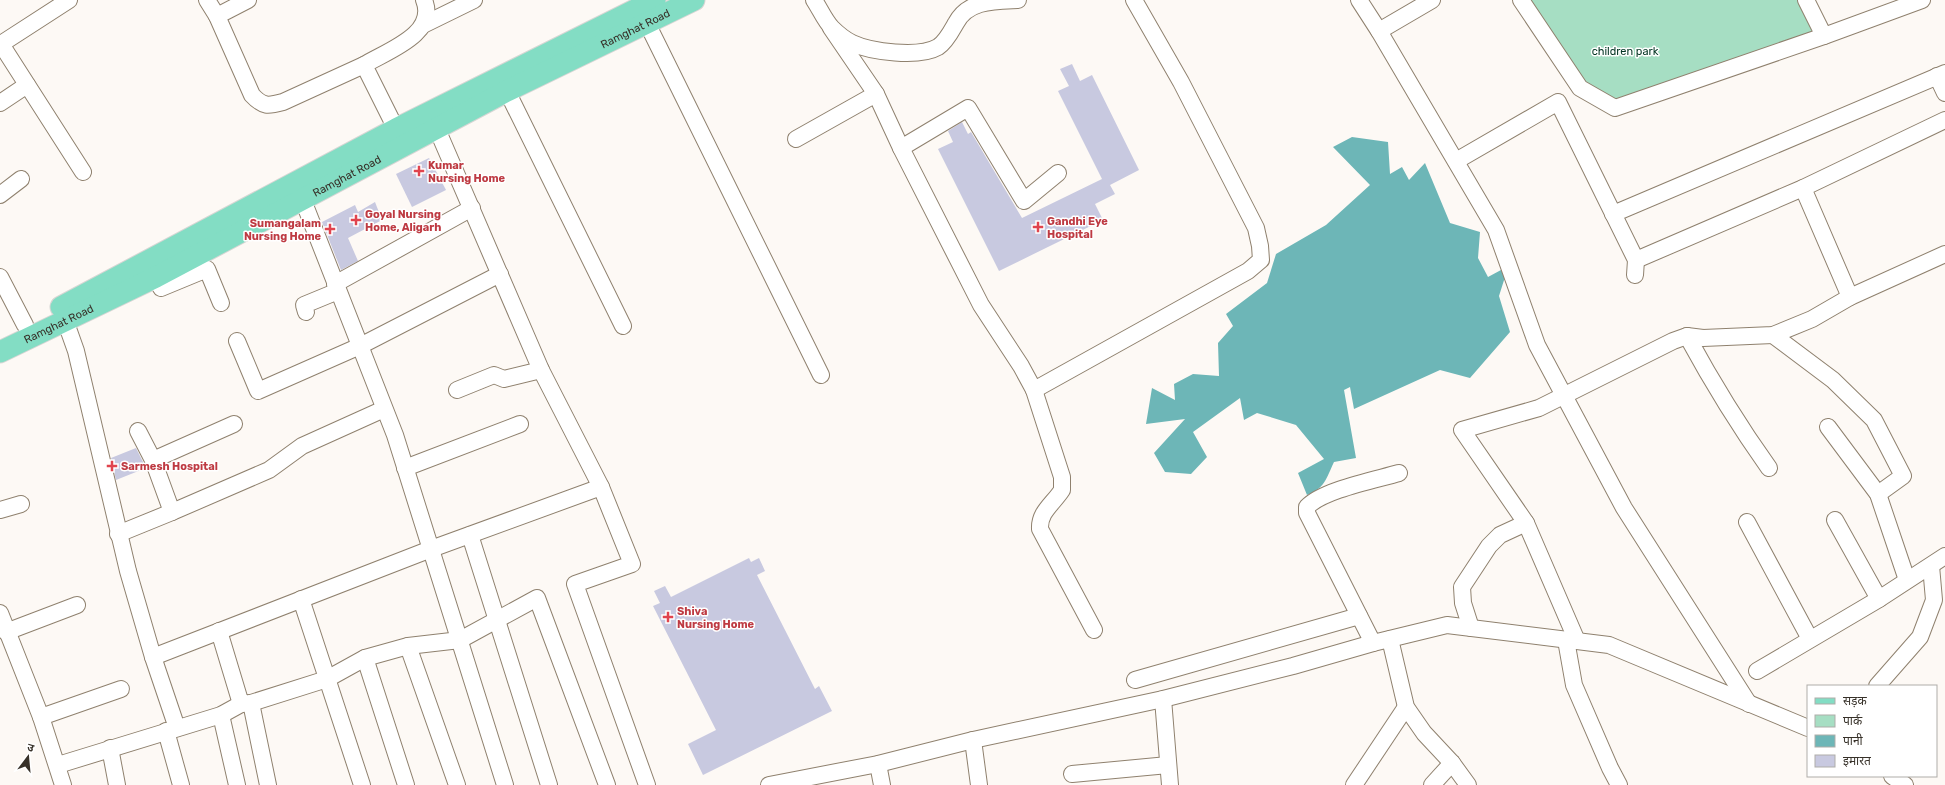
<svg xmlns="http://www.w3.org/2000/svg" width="1945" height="785" font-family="Rubik,'Noto Sans Devanagari',sans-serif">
  <rect width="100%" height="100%" fill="#fdf9f5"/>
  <!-- green -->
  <polygon fill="#a6dec3" points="1521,0 1806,0 1824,36 1625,105 1580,88"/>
  <!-- water -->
  <path fill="#6db6b7" d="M 1352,137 L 1388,142 L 1390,174 L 1402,167 L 1409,180 L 1425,163 L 1450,223 L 1480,232 L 1478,258 L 1488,277 L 1501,270 L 1505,277 L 1499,296 L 1510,332 L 1470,378 L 1440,370 L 1354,409 L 1350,387 L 1344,390 L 1356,458 L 1334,462 C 1326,479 1325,488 1307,495 L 1298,473 L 1324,459 L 1296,425 L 1257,413 L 1244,420 L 1240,398 L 1193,432 L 1207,457 L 1191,474 L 1165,472 L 1154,453 L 1185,419 L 1146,424 L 1152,388 L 1175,400 L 1174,384 L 1193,374 L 1219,376 L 1218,343 L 1233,326 L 1226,314 L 1267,283 L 1276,254 L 1326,225 L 1370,185 L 1333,147 Z"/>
  <!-- building -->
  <g fill="#c8c9e0">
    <polygon points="1072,64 1080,81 1092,75 1139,170 1110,185 1115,194 1095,204 1103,220 999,271 938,149 953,142 948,131 962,122 968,134 971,132 1022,218 1102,179 1058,91 1069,86 1060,69"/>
    <polygon points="429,158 446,190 412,207 396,174"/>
    <polygon points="375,202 382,220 348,238 358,261 341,270 322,222 355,205 358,212"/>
    <polygon points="136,448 146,468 116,480 111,458"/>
    <polygon points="749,558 751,562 759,558 765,571 757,575 815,689 819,686 832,711 703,775 688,744 716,730 653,606 660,603 654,591 665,586 671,597"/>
  </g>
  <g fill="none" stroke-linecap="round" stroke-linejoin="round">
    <defs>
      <g id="minor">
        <polyline points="69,0 1,44 83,172"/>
        <polyline points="207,0 217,16"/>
        <path d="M 248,0 L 217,16 L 252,95 C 263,107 268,106 283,102 L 364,65"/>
        <path d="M 814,0 C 820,9 825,21 832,28 C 837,33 846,40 852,43 C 871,52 919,58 938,47 C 946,42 952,30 956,23 C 968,0 995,1 1018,0"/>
        <polyline points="1359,0 1379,31 1432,0"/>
        <polyline points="1521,0 1580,88 1615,108 1824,36 1806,0"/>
        <polyline points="642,13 821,375"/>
        <polyline points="423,25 474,0"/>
        <polyline points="831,28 876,94 901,148 981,305 1021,366 1034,390 1248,271 1261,260 1260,246 1256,228 1181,82 1134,0"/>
        <polyline points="1379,31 1496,230 1537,345 1624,508 1749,704"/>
        <polyline points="1824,36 1922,0"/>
        <polyline points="1937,76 1945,93"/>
        <polyline points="507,91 623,326"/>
        <polyline points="0,103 27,85"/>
        <path d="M 396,129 L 364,65 C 387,51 438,34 424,0"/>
        <polyline points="437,129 541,370 601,487 632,564 575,584 647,785"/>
        <polyline points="796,139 876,94"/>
        <polyline points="901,148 968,108 1024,201 1058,173"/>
        <polyline points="1456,161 1558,102 1636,260 1635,275"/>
        <polyline points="299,190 395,435 505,785"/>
        <polyline points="0,195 21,179"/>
        <polyline points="1613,214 1945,73"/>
        <polyline points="1636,260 1803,188"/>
        <polyline points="0,277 25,325"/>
        <polyline points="156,277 161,288 207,269 221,303"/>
        <polyline points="335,284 472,208"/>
        <polyline points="1850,297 1803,188 1945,120"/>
        <polyline points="306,312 304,305 338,291"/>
        <polyline points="65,320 76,351 128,571 153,657 177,728"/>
        <polyline points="1773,335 1833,380 1874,420 1903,476 1878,494"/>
        <path d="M 1687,336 C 1712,382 1739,426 1769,468"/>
        <polyline points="237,341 258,391 360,346 500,274"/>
        <polyline points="457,390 494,375 504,379 541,370"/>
        <path d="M 1034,390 L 1062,477 L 1062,490 C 1053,504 1039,512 1040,529 L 1094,630"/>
        <polyline points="1828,427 1878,494 1907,580"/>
        <polyline points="138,431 153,460 234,424"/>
        <polyline points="153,460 172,512 269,470 302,446 384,409"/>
        <polyline points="405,468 520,424"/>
        <polyline points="0,510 21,504"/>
        <polyline points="1835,520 1879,599"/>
        <polyline points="1747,522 1810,639"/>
        <polyline points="118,534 172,512"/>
        <polyline points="470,535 549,785"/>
        <polyline points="301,599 362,785"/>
        <polyline points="0,613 41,717 63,785"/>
        <polyline points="1471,628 1463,603 1462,587 1489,546 1500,535 1526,523"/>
        <polyline points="219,631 241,704 251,703 268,785"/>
        <polyline points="6,632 77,605"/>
        <polyline points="1390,639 1406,707 1424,733 1452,763 1468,785"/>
        <polyline points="1566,640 1574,685 1610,768 1619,785"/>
        <polyline points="1577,641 1526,523 1462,430 1539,408 1673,341 1687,336 1703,338 1773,335 1812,319 1850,297 1945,254"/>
        <path d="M 1373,643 L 1307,513 L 1307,507 C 1323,490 1375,480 1399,473"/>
        <polyline points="408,646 457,785"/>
        <polyline points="153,657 431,549 601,487"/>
        <polyline points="365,658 406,785"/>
        <polyline points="1757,671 1879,599 1945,556"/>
        <polyline points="1135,680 1359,616"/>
        <polyline points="1877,686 1920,637 1934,600 1931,566"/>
        <polyline points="1163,699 1170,785"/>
        <polyline points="251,703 327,679 365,658 408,646 460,640 537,598 607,785"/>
        <polyline points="221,715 237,785"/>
        <polyline points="41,717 121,689"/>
        <polyline points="166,731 181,785"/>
        <polyline points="973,740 979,785"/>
        <polyline points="110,748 117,785"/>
        <polyline points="878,764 882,785"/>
        <polyline points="58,765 221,715 241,704"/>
        <polyline points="1072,774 1168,765"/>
        <polyline points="1892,776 1905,785"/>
        <polyline points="769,785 878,764 973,740 1163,699 1293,666 1373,643 1447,625 1609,645 1808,728"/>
        <polyline points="1354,785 1406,707"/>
        <polyline points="1432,785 1452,763"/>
      </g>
      <g id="major">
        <polyline points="61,307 396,129 655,0"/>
        <path id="s1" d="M 0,352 L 156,277 L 507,91 L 694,0"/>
      </g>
    </defs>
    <!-- minor casing -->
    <use href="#minor" stroke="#8f816e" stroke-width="18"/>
    <!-- major casing -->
    <use href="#major" stroke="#d7d6d4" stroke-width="23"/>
    <!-- minor -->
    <use href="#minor" stroke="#fff" stroke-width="16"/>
    <!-- major -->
    <use href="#major" stroke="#83ddc4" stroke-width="21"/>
  </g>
  <!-- markers -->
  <g fill="#e0444e" stroke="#fff" stroke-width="1.5">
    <path d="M417 165h4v4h4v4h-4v4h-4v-4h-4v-4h4z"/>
    <path d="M354 214h4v4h4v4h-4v4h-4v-4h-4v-4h4z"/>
    <path d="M1036 221h4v4h4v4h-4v4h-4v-4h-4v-4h4z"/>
    <path d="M328 223h4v4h4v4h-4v4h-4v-4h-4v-4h4z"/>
    <path d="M110 460h4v4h4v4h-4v4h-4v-4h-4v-4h4z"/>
    <path d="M666 611h4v4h4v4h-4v4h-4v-4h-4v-4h4z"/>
  </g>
  <g text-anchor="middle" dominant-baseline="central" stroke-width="3" stroke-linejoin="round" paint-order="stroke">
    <!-- street labels -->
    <g font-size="11" fill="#373129" stroke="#fff">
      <text stroke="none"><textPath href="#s1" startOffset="713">Ramghat Road</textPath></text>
      <text stroke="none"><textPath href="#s1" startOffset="389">Ramghat Road</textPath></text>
      <text stroke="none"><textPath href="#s1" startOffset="65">Ramghat Road</textPath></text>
    </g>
    <!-- park labels -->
    <g font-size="11" fill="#003321" stroke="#fff">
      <text x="1625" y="51">children park</text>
    </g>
    <!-- health labels -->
    <g font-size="11" font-weight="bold" fill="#be3a42" stroke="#fff" text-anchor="start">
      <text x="428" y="165">Kumar<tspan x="428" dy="13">Nursing Home</tspan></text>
      <text x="365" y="214">Goyal Nursing<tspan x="365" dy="13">Home, Aligarh</tspan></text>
      <text x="1047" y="221">Gandhi Eye<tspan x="1047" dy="13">Hospital</tspan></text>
      <text x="321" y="223" text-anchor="end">Sumangalam<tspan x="321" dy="13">Nursing Home</tspan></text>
      <text x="121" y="466">Sarmesh Hospital</text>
      <text x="677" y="611">Shiva<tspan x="677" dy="13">Nursing Home</tspan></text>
    </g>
  </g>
  <!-- legend -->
  <rect x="1807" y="685" width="130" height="92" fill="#ffffff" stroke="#afada9"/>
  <rect x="1815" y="698" width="20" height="6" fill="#83ddc4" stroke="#afada9"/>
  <text x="1843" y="705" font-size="12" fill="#373129">सड़क</text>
  <rect x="1815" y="715" width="20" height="12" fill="#a6dec3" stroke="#afada9"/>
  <text x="1843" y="725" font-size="12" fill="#373129">पार्क</text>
  <rect x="1815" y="735" width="20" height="12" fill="#6db6b7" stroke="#afada9"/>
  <text x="1843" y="745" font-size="12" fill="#373129">पानी</text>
  <rect x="1815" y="755" width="20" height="12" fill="#c8c9e0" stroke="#afada9"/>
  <text x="1843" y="765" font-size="12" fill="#373129">इमारत</text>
  <!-- north arrow -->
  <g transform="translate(28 757) rotate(16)" stroke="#ffffff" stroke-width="3" paint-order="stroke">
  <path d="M0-3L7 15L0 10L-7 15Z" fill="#373129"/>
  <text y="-6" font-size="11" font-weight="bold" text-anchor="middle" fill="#373129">उ</text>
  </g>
</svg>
